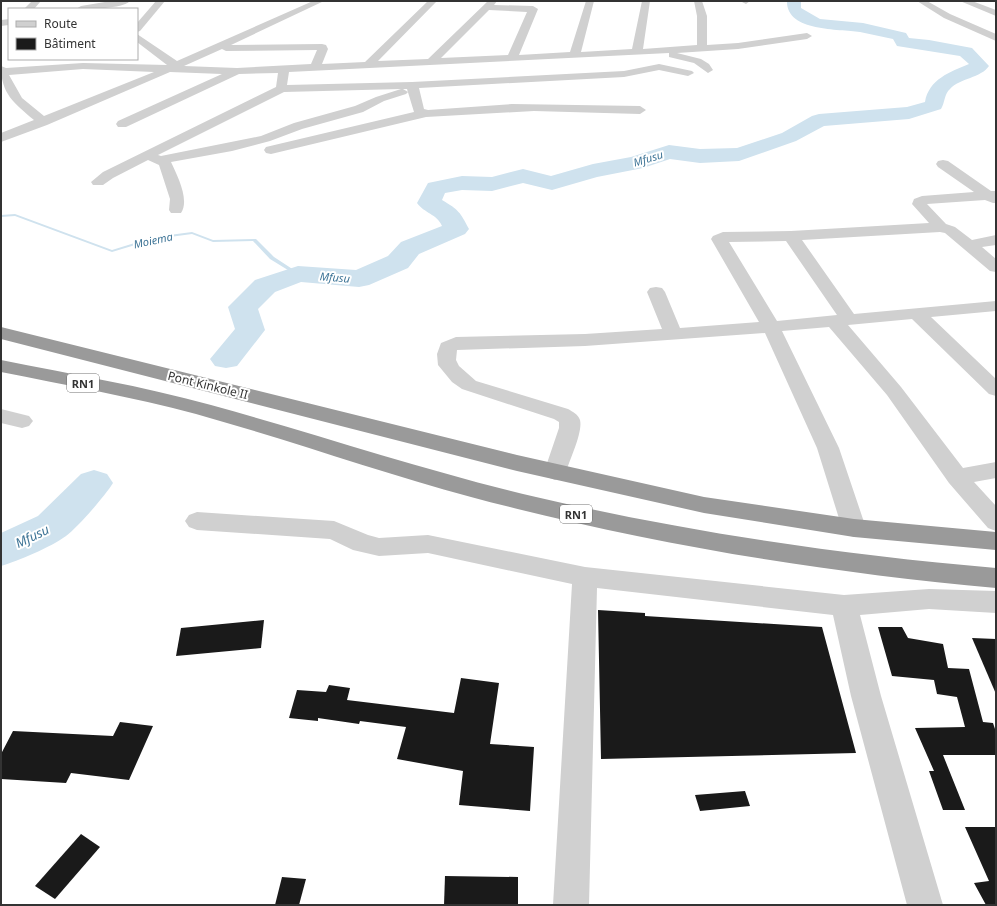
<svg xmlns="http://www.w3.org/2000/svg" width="997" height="906" font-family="'Noto Sans',sans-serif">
  <rect width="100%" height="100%" fill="#fff"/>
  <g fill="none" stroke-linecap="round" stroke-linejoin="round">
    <!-- stream -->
    <polygon fill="#cfe2ee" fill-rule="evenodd" points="15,214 112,250 154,237 192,232 213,240 254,239 256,239 274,257 300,274 298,275 296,275 270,259 253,241 213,242 192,234 155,239 112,252 15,216 1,217 1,215"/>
    <!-- river -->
    <g fill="#cfe2ee" fill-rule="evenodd">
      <path d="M 787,1 L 801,1 L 801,8 L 820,19 L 863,23 L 906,33 L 909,38 L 929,40 L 972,48 L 989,66 C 981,78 960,78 950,89 C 944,94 945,103 941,109 L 909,119 L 824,126 L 796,141 L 739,161 L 700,163 L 670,159 L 643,168 L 597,177 L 552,190 L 523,183 L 492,191 L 462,190 L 445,193 L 442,200 C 459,210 460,212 469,229 L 465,234 L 419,254 L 408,268 L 369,285 L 359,287 L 301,282 L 275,292 L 258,309 L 265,330 L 237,366 L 226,368 L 215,366 L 210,359 L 235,329 L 228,307 L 255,280 L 298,266 L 356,270 L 388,256 L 401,242 L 442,226 C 437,214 424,213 417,203 L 428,183 L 462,176 L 492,177 L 523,169 L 551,176 L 593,164 L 631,157 L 669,145 L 700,149 L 737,148 L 782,133 L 812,116 L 819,114 L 907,107 L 925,102 C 929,79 950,72 969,64 L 960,56 L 897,46 L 893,39 C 882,37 871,34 860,32 C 839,29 786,32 787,1 Z"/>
      <path d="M 94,470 L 107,474 L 113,483 C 105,496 77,528 66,536 C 51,547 18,561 1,566 L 1,533 L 38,516 L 81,474 Z"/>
    </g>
  </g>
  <!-- building -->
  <g fill="#1a1a1a">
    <polygon points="598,610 645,613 645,616 822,627 856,753 601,759"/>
    <polygon points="264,620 261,648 176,656 181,628"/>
    <polygon points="878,627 902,627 908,638 943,644 948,668 969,669 983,722 993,723 996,732 996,755 943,755 965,810 943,810 929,771 934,771 915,728 965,727 957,697 937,694 934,680 892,676"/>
    <polygon points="972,638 996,639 996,694"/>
    <polygon points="461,678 499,683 490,744 534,747 530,811 459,805 463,771 397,759 406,727 360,721 359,724 318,718 318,721 289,718 297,690 326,692 329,685 350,688 347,700 454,713"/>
    <polygon points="120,722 153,726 129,780 71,773 66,783 1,779 1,754 13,731 113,736"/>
    <polygon points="745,791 750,806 700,811 695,795"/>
    <polygon points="965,827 996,827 996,905 986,905 974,883 989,881"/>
    <polygon points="81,834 100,847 55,899 35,886"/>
    <polygon points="445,876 518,877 518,905 444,905"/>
    <polygon points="282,877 306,879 299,905 275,905"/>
  </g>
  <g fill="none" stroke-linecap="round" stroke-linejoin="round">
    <!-- minor -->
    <g fill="#d0d0d0" fill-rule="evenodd">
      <polygon points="32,1 41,1 34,9 24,9"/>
      <path d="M 111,1 L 130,1 C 122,9 89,9 76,9 L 81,6 Z"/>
      <polygon points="156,1 165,1 140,31 137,32 137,23"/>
      <path d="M 313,1 L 324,1 L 231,45 L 322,44 L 326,45 L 328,49 L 322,64 L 365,62 L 428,1 L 437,1 L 378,61 L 428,59 L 488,1 L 497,1 L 494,5 L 533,6 L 538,9 L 519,55 L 570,52 L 586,1 L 594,1 L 581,52 L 632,49 L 642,1 L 650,1 L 643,49 L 697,45 L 697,16 L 694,1 L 702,1 L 707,16 L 707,45 L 738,43 L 807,33 L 812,36 L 807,39 L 738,49 L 677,53 L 701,59 L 709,64 L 713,70 L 708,73 L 694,63 L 669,57 L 669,53 L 289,72 L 287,85 L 412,82 L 624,71 L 659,64 L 692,71 L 694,73 L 688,76 L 659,70 L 624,77 L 419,88 L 424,109 L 428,110 L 512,104 L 640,106 L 646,110 L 640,114 L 534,111 L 426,117 L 271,154 L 266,153 L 264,150 L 266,147 L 414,112 L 407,89 L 403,89 L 408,92 L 406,94 L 384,101 L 363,112 L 302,129 L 270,141 L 232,151 L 171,162 C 177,175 190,200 181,213 L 171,213 L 169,210 L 170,199 L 159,165 L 148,160 L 113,178 L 103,185 L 93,185 L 91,182 L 103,172 L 276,87 L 278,73 L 239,74 L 126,127 L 118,127 L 116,124 L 118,121 L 222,74 L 170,72 L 47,125 L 1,142 L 1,133 L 34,120 C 14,103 1,94 1,66 L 6,68 L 83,63 L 167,65 L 137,42 L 137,34 L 177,61 ZM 489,10 L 527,12 L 508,55 L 441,58 ZM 222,49 L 226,51 L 317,50 L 311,64 L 237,68 L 184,66 ZM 83,69 L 154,72 L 44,116 L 22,98 L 9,75 ZM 401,89 L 376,97 L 355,106 L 294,123 L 261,136 L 161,156 L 158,155 L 284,92 Z"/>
      <polygon points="740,1 750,1 746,4"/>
      <polygon points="917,1 927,1 950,14 996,34 996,41 944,18"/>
      <polygon points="960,1 972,1 996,10 996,16"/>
      <polygon points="9,19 9,25 1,26 1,20"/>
      <path d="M 943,160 L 948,161 L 991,191 L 996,191 L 996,203 L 993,203 L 985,200 L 927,204 L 946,224 L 955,227 L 972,240 L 996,235 L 996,245 L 982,247 L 996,259 L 996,272 L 990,271 L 945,233 L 940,232 L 802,240 L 854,314 L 996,301 L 996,311 L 931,317 L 996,379 L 996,396 L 989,394 L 912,319 L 848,325 L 901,387 L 963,468 L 996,462 L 996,478 L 974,482 L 996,506 L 996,531 L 988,528 L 949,483 L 887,395 L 829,327 L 782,331 L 839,448 L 866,528 L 863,534 L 854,537 L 845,534 L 842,528 L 817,448 L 765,333 L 585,346 L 457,350 L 456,360 L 459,366 L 476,381 L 568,409 C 573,412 578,414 580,420 C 583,432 570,459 566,472 L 563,477 L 555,480 L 547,477 L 544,472 L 559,428 L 559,422 L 554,419 L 462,389 L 452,382 L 438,365 L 437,354 L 441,343 L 456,337 L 585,334 L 662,329 L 647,292 L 650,288 L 656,287 L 662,288 L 665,292 L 680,328 L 759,322 L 711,239 L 713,236 L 723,232 L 791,231 L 929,223 L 912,204 L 914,199 L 922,196 L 974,192 L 938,167 L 936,164 L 938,161 ZM 786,241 L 837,315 L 777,321 L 729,242 Z"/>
      <polygon points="1,409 29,416 33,421 29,426 22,428 1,423"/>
      <polygon points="197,512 334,521 368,535 379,538 428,535 585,567 844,595 929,589 996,591 996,613 929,609 860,615 881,696 943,905 907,905 851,696 833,615 597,588 589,905 553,905 572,584 428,553 379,556 353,550 330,539 197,530 189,527 185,521 189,515"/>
    </g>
    <!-- highway -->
    <g fill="#9a9a9a" fill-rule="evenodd">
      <polygon points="1,327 517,455 704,497 854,519 996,532 996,550 854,537 704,513 517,471 1,339"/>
      <path d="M 1,360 C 71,374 142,386 211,405 C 320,435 426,471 536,497 C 688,532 841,555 996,568 L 996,588 C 819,572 643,543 471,497 C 379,472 289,440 196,414 C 132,397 66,385 1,372 Z"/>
    </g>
  </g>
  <g text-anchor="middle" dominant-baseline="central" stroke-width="4" stroke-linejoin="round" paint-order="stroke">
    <!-- far-water labels -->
    <g font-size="11" font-style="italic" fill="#3f7597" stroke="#fff">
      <text transform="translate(648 158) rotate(-17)">Mfusu</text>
      <text transform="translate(153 240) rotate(-12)">Moiema</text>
      <text transform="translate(335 277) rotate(5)">Mfusu</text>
    </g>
    <!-- shield labels -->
    <g fill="#fff" stroke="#707070" stroke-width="1">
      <rect x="67" y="374" width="32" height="18" rx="3"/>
      <rect x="560" y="505" width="32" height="18" rx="3"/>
    </g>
    <g font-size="11" font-weight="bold" fill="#333">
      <text x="83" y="383">RN1</text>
      <text x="576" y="514">RN1</text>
    </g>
    <!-- street labels -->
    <g font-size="12" fill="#333" stroke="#fff">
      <text transform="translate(208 385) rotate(14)">Pont Kinkole II</text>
    </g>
    <!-- water labels -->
    <g font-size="13" font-style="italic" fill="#3f7597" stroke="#fff">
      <text transform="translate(32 536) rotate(-26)">Mfusu</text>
    </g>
  </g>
  <!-- border -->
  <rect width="997" height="906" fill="none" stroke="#333333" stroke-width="4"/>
  <!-- legend -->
  <rect x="8" y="8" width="130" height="52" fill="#ffffff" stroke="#adadad"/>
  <rect x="16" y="21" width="20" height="6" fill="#d0d0d0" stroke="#adadad"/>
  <text x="44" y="28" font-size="12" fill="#333333">Route</text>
  <rect x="16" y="38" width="20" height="12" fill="#1a1a1a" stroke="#adadad"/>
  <text x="44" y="48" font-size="12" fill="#333333">Bâtiment</text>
</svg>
